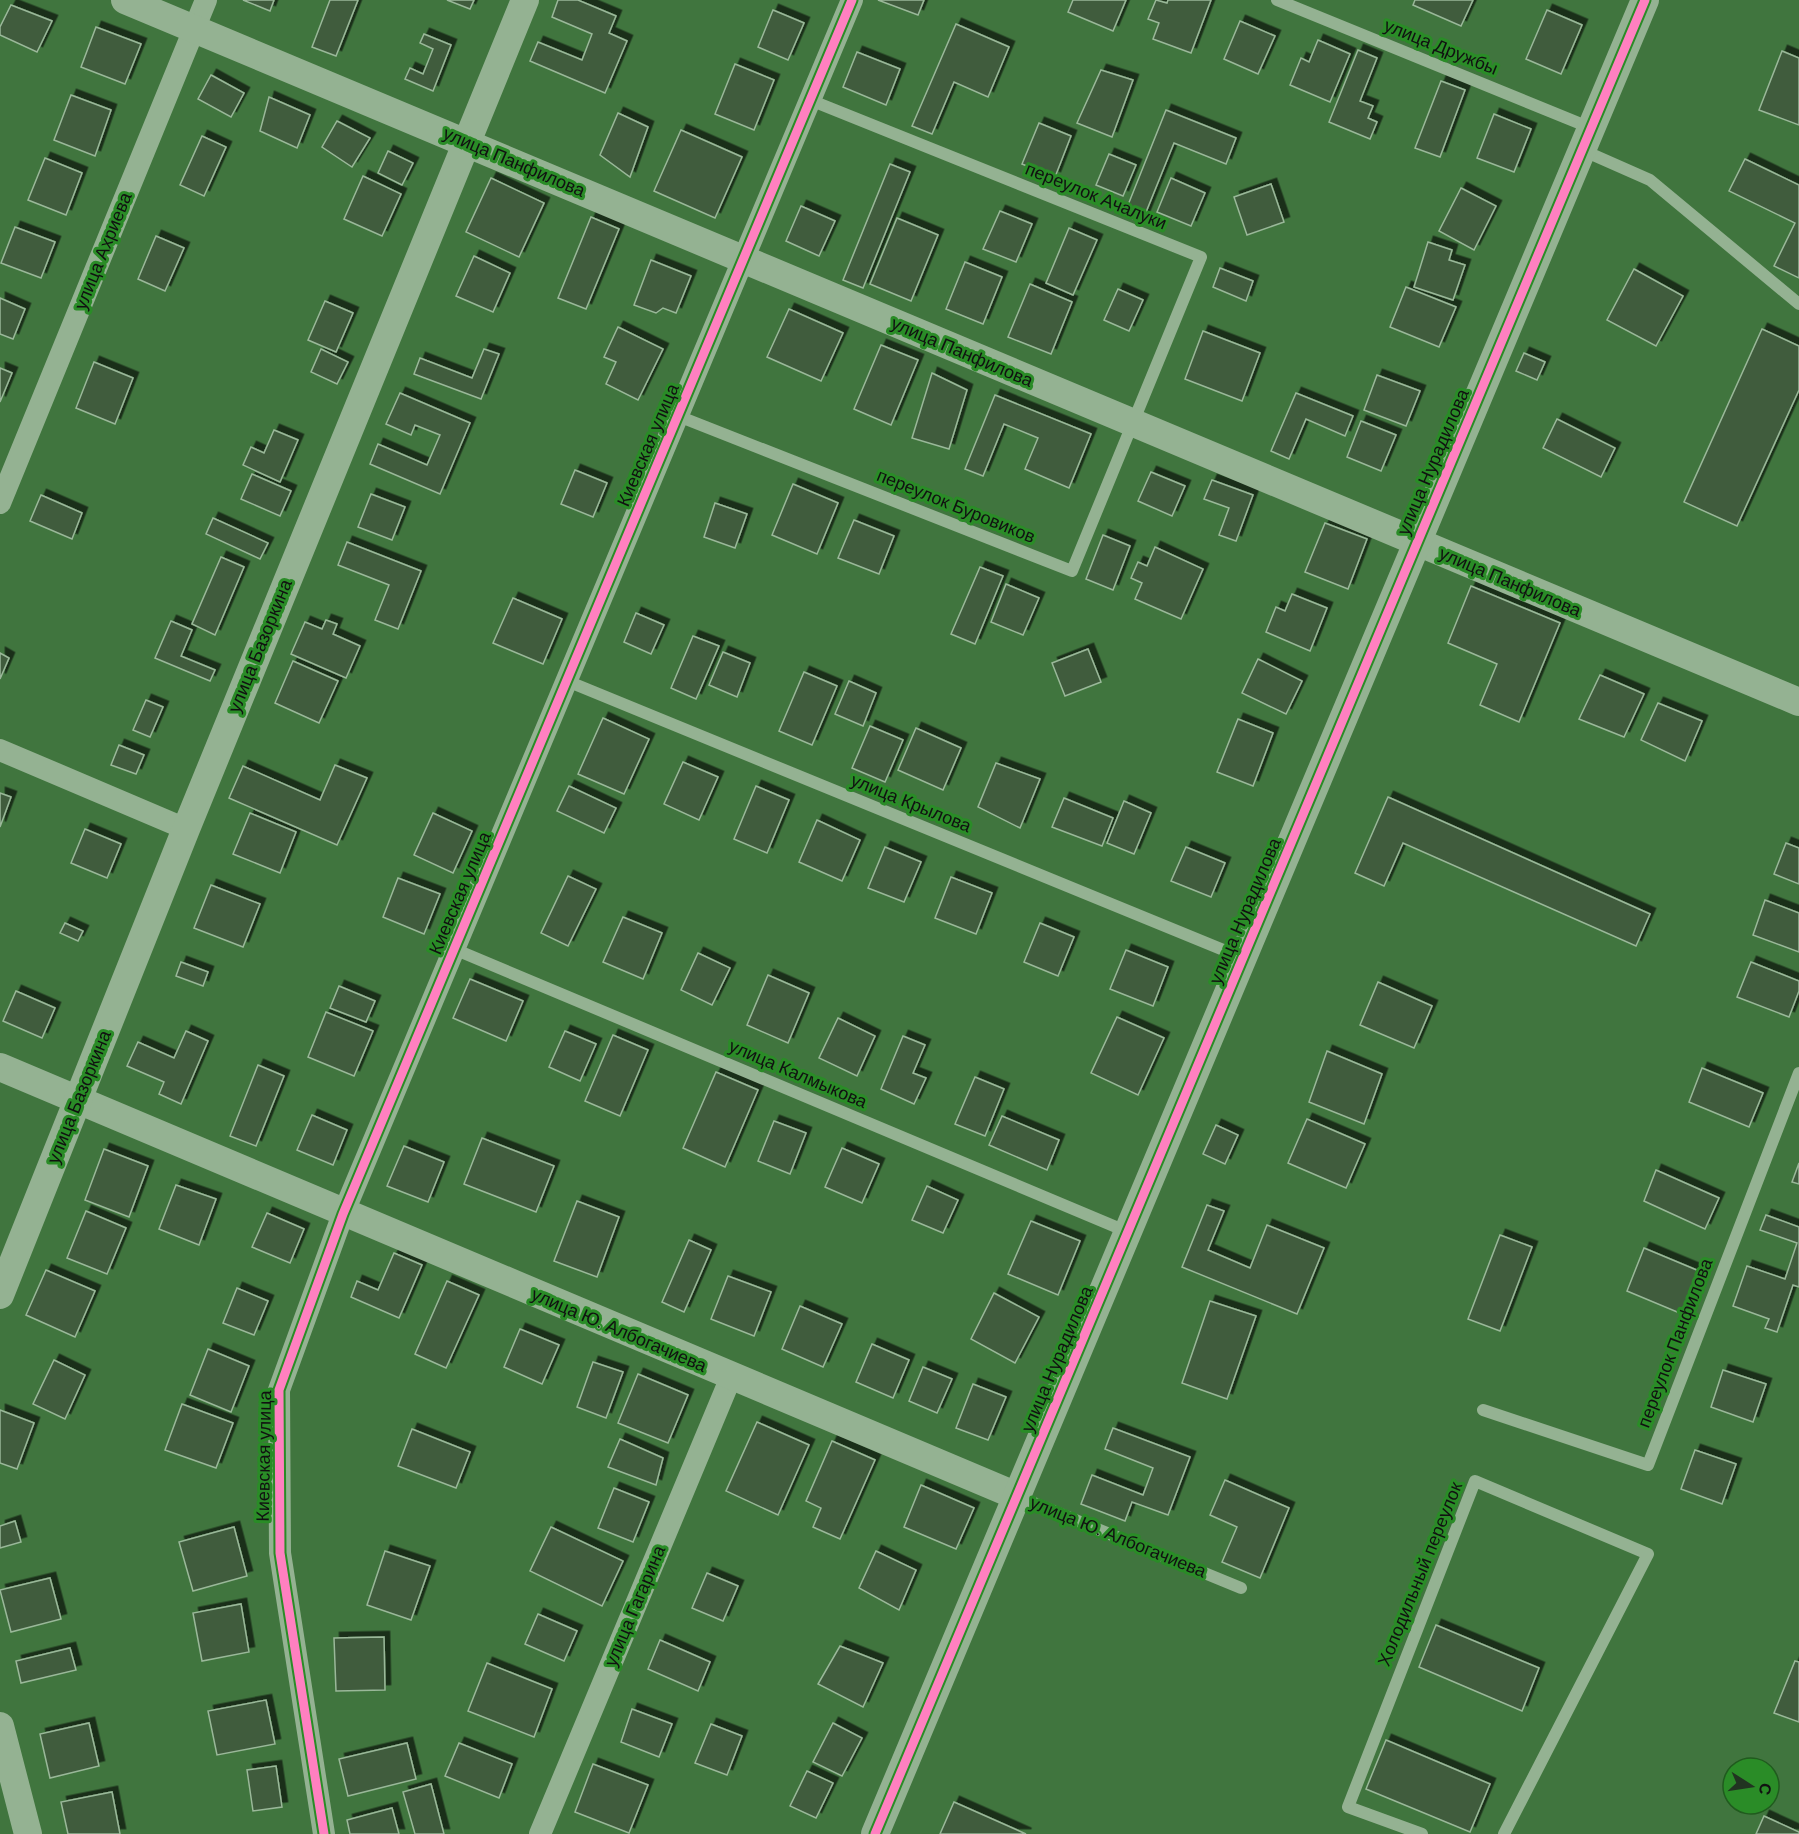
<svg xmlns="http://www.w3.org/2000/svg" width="1799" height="1834" font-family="'DM Sans',sans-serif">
  <defs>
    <filter id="shadow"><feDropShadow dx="5.5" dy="-5.5" stdDeviation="0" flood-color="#0009"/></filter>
  </defs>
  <rect width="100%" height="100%" fill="#40753e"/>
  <!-- building -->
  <g fill="#3f5b3e" stroke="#9ab899" stroke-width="1.5" filter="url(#shadow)">
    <polygon points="243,0 274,0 270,11"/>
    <polygon points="330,0 358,0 336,56 312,47"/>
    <polygon points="447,0 474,0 470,9"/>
    <polygon points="558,0 578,0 616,16 609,33 627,41 605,93 530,61 538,42 582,60 592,34 552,17"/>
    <polygon points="878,0 924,0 918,15"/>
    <polygon points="1073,0 1126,0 1113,31 1068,12"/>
    <polygon points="1156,0 1167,3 1168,0 1211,0 1191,53 1153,39 1159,23 1148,19"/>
    <polygon points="1415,0 1473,0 1461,26 1413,5"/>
    <polygon points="11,5 52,21 37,52 0,35 0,27"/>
    <polygon points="773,10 804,23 788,60 758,47"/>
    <polygon points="1547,10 1582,25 1561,74 1526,59"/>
    <polygon points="1240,21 1275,36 1258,74 1224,59"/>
    <polygon points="956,24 1009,47 988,97 954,82 932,134 912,126"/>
    <polygon points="96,27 141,44 125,84 81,67"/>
    <polygon points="424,34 451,45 433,91 405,79 410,68 423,74 433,49 420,43"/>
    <polygon points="1318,40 1350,54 1330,102 1290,85 1301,58 1309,62"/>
    <polygon points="1358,50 1377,58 1360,101 1373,106 1368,118 1377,122 1370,139 1329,122"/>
    <polygon points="1782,51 1799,58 1799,125 1759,110"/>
    <polygon points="857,52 900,69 886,105 843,87"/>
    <polygon points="735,64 774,80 754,130 715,114"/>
    <polygon points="1101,70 1133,80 1112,137 1077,123"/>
    <polygon points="211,75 244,93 231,117 198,99"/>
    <polygon points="1441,81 1465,90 1440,157 1415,148"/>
    <polygon points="71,95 111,110 95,156 54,140"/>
    <polygon points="269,97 310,115 297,148 260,131"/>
    <polygon points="1166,110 1236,138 1226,164 1174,143 1142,222 1124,215"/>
    <polygon points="618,113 648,127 630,177 600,155"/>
    <polygon points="1494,114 1531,129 1514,172 1477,158"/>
    <polygon points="337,121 370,138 352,167 322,147"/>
    <polygon points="1039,123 1071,136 1055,177 1022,164"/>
    <polygon points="681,130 742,157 715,218 654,191"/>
    <polygon points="202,136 226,147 204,196 180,185"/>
    <polygon points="388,151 413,163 402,185 378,173"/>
    <polygon points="1109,154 1136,165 1123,196 1096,185"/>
    <polygon points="45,158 82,173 66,215 28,200"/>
    <polygon points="1745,159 1799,185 1799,278 1774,266 1795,223 1729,191"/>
    <polygon points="890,164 910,172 863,288 843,280"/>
    <polygon points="363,176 401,194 382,236 344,219"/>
    <polygon points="491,178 544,203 519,257 466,232"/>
    <polygon points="1171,178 1205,193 1191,226 1157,212"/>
    <polygon points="1271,184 1284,222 1247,235 1234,197"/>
    <polygon points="1461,188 1496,206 1474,250 1439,231"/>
    <polygon points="801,206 835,221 819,256 786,241"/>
    <polygon points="1000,211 1032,224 1016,262 983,249"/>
    <polygon points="591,217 619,229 586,309 558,298"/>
    <polygon points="897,218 938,235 911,301 870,284"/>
    <polygon points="15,227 55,242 41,278 1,263"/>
    <polygon points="1069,228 1097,240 1073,295 1046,283"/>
    <polygon points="156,236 184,248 165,291 138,279"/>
    <polygon points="1428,242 1452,250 1449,260 1465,265 1453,300 1414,287"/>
    <polygon points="474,256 510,273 493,312 456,296"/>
    <polygon points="651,260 691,276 676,313 663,308 656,313 634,305"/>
    <polygon points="965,262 1002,277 983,324 946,309"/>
    <polygon points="1220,268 1253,281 1246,301 1213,287"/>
    <polygon points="1634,269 1683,296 1656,346 1607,320"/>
    <polygon points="1030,284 1072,302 1051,354 1008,337"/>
    <polygon points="1406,287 1456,307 1439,347 1390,327"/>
    <polygon points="1118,289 1143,300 1129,331 1104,320"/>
    <polygon points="0,298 25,309 13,339 0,334"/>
    <polygon points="325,301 353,313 336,352 308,340"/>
    <polygon points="789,309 843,333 821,381 767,357"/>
    <polygon points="618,327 663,349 638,400 606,384 616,362 604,357"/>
    <polygon points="1762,329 1799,346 1799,390 1737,526 1684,502"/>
    <polygon points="1203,331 1260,353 1242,401 1185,379"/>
    <polygon points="881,345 918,360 891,425 854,409"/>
    <polygon points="321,349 348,362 337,384 311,372"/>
    <polygon points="484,349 499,354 481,399 414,374 420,358 472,378"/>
    <polygon points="1524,353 1545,362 1537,380 1516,371"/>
    <polygon points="94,362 133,378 115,424 76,408"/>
    <polygon points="0,368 12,373 0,402"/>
    <polygon points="932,373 967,390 949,449 912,438"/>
    <polygon points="1377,375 1420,391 1406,426 1364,410"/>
    <polygon points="400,393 470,423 440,494 370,464 378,444 427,465 440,435 415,425 411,435 386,424"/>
    <polygon points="1296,393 1353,416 1345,436 1306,419 1289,459 1271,451"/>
    <polygon points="995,395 1091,434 1069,488 1025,469 1038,438 1004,424 983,476 965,469"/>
    <polygon points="1557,419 1615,448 1601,477 1543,448"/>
    <polygon points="1361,421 1396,435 1381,471 1347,457"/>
    <polygon points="274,430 298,440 280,482 243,465 251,447 264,453"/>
    <polygon points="575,470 607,483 593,517 561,504"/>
    <polygon points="1151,472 1185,486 1172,516 1138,501"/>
    <polygon points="252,474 291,491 280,516 241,499"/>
    <polygon points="1212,480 1253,495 1236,541 1219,535 1229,508 1204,499"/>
    <polygon points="793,484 838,503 817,554 772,535"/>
    <polygon points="371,494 405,507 392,540 358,527"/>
    <polygon points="41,495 82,513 72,539 30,521"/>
    <polygon points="715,503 747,514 735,548 704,537"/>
    <polygon points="213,518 268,543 260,559 206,534"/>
    <polygon points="854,520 894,536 879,574 838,558"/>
    <polygon points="1325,523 1367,539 1348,589 1305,572"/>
    <polygon points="1103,535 1130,546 1113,590 1086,579"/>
    <polygon points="347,542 421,571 398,629 375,620 389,585 338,565"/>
    <polygon points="1155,547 1203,569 1181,619 1135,599 1142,583 1131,578 1138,562 1147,566"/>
    <polygon points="221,557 244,567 215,635 192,624"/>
    <polygon points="980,567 1003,576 975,644 951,634"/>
    <polygon points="1006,584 1039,598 1023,635 991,622"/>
    <polygon points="1471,586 1560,623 1519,722 1480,705 1497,664 1448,643"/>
    <polygon points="1292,594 1327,608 1310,651 1266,632 1276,607 1285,611"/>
    <polygon points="513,598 562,619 543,664 493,643"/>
    <polygon points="636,613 664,625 651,654 624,642"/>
    <polygon points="326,620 337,624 333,634 360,646 346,678 291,654 305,622 322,629"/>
    <polygon points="171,621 192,630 181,656 215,670 210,681 155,658"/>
    <polygon points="693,636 719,646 696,699 671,688"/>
    <polygon points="1088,649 1101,682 1065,696 1052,663"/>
    <polygon points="723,652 750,663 737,697 709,685"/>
    <polygon points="0,653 9,658 0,679"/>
    <polygon points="1258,659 1302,681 1286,714 1242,693"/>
    <polygon points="293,661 338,681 319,723 275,703"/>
    <polygon points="804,672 837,686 812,745 779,731"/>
    <polygon points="1600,675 1644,694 1624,737 1579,719"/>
    <polygon points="849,681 876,693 863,726 835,714"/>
    <polygon points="146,700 163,707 150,737 133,730"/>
    <polygon points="1658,703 1702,721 1685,761 1641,740"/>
    <polygon points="603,718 649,739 624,794 578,774"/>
    <polygon points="1238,719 1273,733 1253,786 1217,772"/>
    <polygon points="870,726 903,740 885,782 852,768"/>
    <polygon points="916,728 961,748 943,790 898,770"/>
    <polygon points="119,745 144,755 136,774 111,765"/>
    <polygon points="683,762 718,777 699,820 664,804"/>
    <polygon points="996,763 1040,779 1020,828 978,807"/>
    <polygon points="335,765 367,778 337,845 229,798 243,766 320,800"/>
    <polygon points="569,786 616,808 604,833 557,811"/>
    <polygon points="756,786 789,800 767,853 734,839"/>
    <polygon points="0,793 11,797 0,827"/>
    <polygon points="1388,797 1650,914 1636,946 1403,843 1384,886 1355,873"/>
    <polygon points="1064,798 1113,818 1102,846 1052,827"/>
    <polygon points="1124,801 1151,813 1134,854 1107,843"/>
    <polygon points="250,813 296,832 280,873 233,854"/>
    <polygon points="433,813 472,831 453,873 414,855"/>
    <polygon points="817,820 860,840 842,881 799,862"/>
    <polygon points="85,829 121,844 107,878 71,863"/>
    <polygon points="1786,843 1799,848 1799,884 1774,874"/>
    <polygon points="885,847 921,862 904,902 868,888"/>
    <polygon points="1186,847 1225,863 1211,897 1171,881"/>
    <polygon points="568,876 596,889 568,946 541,933"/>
    <polygon points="951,877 992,893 976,934 935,918"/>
    <polygon points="398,878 440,894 424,934 383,917"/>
    <polygon points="211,885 260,904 243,947 194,928"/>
    <polygon points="1765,900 1799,913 1799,952 1753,935"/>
    <polygon points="623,917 662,933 643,979 603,962"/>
    <polygon points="65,923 83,931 78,941 60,933"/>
    <polygon points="1040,923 1074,937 1058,976 1024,962"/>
    <polygon points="1126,950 1168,967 1153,1006 1110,989"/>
    <polygon points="698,953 730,968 712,1005 681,990"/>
    <polygon points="181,962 208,972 203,986 176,976"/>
    <polygon points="1751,962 1799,981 1799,991 1789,1017 1737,997"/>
    <polygon points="768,975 809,993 788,1043 747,1025"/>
    <polygon points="470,979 523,1001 506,1041 453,1018"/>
    <polygon points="1378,982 1432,1006 1414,1048 1360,1025"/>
    <polygon points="339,986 375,1001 366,1022 330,1008"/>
    <polygon points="16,991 55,1008 42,1038 3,1021"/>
    <polygon points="326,1012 373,1031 354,1076 308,1057"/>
    <polygon points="1117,1017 1164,1038 1138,1095 1091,1073"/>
    <polygon points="838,1018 875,1036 857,1076 819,1058"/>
    <polygon points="186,1031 208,1041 181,1104 159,1094 164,1082 127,1066 138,1042 174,1058"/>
    <polygon points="565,1031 596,1044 580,1081 549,1067"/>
    <polygon points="613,1035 648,1050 620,1116 585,1101"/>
    <polygon points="903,1036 925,1045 913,1073 926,1078 914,1104 881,1089"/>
    <polygon points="1327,1051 1382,1074 1364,1124 1309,1102"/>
    <polygon points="258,1065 284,1076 256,1146 230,1136"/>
    <polygon points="1702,1068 1763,1093 1749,1127 1689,1102"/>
    <polygon points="716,1072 758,1090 725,1167 683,1148"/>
    <polygon points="975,1077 1004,1089 985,1136 955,1124"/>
    <polygon points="312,1115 347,1130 333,1165 297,1150"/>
    <polygon points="1002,1116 1059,1140 1047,1170 989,1145"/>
    <polygon points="1307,1119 1365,1144 1346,1188 1288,1163"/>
    <polygon points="774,1121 806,1133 790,1174 758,1161"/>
    <polygon points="1216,1125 1238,1135 1225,1164 1203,1154"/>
    <polygon points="482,1138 554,1166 536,1212 464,1184"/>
    <polygon points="404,1146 444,1162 428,1202 387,1186"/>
    <polygon points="842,1148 879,1164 862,1203 825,1187"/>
    <polygon points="104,1149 148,1166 129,1217 85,1200"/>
    <polygon points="1799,1163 1799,1184 1792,1182"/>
    <polygon points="1656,1170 1719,1198 1705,1229 1644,1201"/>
    <polygon points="176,1185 216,1199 199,1245 159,1229"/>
    <polygon points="927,1186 958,1200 943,1233 912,1220"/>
    <polygon points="577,1201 619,1217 597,1277 554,1261"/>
    <polygon points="1207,1205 1224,1211 1208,1250 1250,1268 1267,1225 1324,1248 1297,1314 1182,1267"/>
    <polygon points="86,1211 126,1228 107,1274 67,1258"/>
    <polygon points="267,1213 304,1229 290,1263 252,1247"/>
    <polygon points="1766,1215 1799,1227 1799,1287 1793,1285 1777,1332 1765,1328 1769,1319 1733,1306 1747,1266 1785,1279 1797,1243 1760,1230"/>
    <polygon points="1031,1221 1080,1241 1058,1295 1008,1274"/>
    <polygon points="1500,1235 1532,1247 1500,1331 1468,1319"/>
    <polygon points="689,1240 711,1250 684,1312 662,1302"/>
    <polygon points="1644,1248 1699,1271 1682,1314 1627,1291"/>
    <polygon points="394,1253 422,1265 399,1318 351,1297 357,1281 378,1290"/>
    <polygon points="46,1270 95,1291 75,1337 26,1315"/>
    <polygon points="728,1276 771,1292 754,1336 711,1319"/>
    <polygon points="447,1281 479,1295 446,1368 415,1354"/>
    <polygon points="237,1288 268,1301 254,1335 223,1323"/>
    <polygon points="994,1293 1039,1317 1015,1363 971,1339"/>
    <polygon points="1210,1301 1256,1316 1227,1399 1182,1383"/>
    <polygon points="800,1306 842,1324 823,1367 782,1349"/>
    <polygon points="520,1329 559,1345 542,1384 504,1367"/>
    <polygon points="872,1344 909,1360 893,1398 856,1382"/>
    <polygon points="208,1349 249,1366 231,1412 190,1395"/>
    <polygon points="54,1360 85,1375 65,1419 33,1404"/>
    <polygon points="593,1362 623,1372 606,1418 577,1407"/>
    <polygon points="923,1367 952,1379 937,1413 909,1401"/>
    <polygon points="1723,1370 1766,1384 1753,1422 1711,1407"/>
    <polygon points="638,1374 688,1395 668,1443 618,1423"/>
    <polygon points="973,1384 1006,1397 988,1440 956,1428"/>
    <polygon points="182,1404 233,1423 216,1468 165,1450"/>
    <polygon points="0,1410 34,1423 17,1469 0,1463"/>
    <polygon points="757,1422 809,1445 778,1515 726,1491"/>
    <polygon points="1113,1428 1190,1457 1168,1515 1132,1502 1125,1521 1081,1504 1092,1475 1143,1495 1153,1468 1105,1449"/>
    <polygon points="412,1429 470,1452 456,1488 398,1466"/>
    <polygon points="620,1439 663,1458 656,1485 608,1467"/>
    <polygon points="832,1441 875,1460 840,1539 813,1527 821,1508 806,1501"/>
    <polygon points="1695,1450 1736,1464 1722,1504 1681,1489"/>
    <polygon points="1225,1480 1289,1508 1260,1578 1222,1562 1237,1527 1210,1515"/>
    <polygon points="921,1485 974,1508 956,1549 904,1527"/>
    <polygon points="614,1488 649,1502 633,1542 598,1528"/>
    <polygon points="15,1521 21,1542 0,1548 0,1526"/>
    <polygon points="234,1527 247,1576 193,1591 179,1542"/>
    <polygon points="551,1527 623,1561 602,1606 530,1571"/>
    <polygon points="385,1551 430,1566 411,1620 367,1605"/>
    <polygon points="876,1551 916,1570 899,1610 859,1588"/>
    <polygon points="707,1573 738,1586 723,1621 692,1608"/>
    <polygon points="50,1578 61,1619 11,1632 0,1590"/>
    <polygon points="241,1604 249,1652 202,1661 193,1613"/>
    <polygon points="538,1614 577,1631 564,1661 525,1644"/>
    <polygon points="1436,1625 1539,1668 1522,1711 1419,1667"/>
    <polygon points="384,1637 385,1690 336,1691 334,1638"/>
    <polygon points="660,1640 710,1662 698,1691 648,1669"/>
    <polygon points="840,1646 883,1663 863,1707 818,1684"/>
    <polygon points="70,1648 76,1670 21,1683 16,1661"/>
    <polygon points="1795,1661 1799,1662 1799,1722 1774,1713"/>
    <polygon points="487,1663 552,1689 534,1737 468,1711"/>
    <polygon points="266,1700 275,1744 217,1755 208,1711"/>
    <polygon points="632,1709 672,1724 659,1757 621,1742"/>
    <polygon points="89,1723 99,1766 50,1778 40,1734"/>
    <polygon points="833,1723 862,1738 842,1776 813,1762"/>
    <polygon points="711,1724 742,1736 727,1775 695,1763"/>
    <polygon points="1386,1740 1490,1784 1470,1832 1366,1789"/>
    <polygon points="407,1743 416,1779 348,1796 339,1759"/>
    <polygon points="459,1743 512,1764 499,1798 445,1776"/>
    <polygon points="593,1764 648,1785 629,1833 575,1812"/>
    <polygon points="276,1766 282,1807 253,1811 247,1770"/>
    <polygon points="807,1771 833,1783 816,1818 790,1806"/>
    <polygon points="431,1784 444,1834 415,1834 403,1792"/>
    <polygon points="112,1792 120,1834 68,1834 61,1802"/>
    <polygon points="954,1802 1026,1834 940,1834"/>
    <polygon points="392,1808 399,1834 350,1834 347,1820"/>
    <polygon points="1764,1816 1799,1832 1799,1834 1756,1834"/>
  </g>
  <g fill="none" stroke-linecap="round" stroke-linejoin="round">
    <!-- service -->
    <g stroke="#94b292" stroke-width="12">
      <polyline points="1277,0 1591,128"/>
      <polyline points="1582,150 1650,180 1799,304"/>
      <polyline points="678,416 1072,571 1201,257 810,100"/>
      <polyline points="567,681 1243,958"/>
      <polyline points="454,949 1128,1232"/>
      <polyline points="1483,1410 1648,1465 1799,1073"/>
      <polyline points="1017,1496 1241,1588"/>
      <polyline points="1422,1834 1348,1807 1475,1481 1648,1554 1504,1834"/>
    </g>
    <!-- minor -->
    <g stroke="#94b292" stroke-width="22">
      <polyline points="0,503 206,0"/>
      <polyline points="0,750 186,829"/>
      <polyline points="324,1834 280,1553 279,1390 343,1214 852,0"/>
      <polyline points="540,1834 731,1377"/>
    </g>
    <!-- tertiary -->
    <g stroke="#94b292" stroke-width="28">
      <polyline points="125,0 1799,702"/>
      <polyline points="0,1067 1017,1496"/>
      <polyline points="0,1295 186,829 525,0"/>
      <polyline points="0,1726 28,1834"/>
      <polyline points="875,1834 1645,0"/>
    </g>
    <defs>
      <g id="cycleway">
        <polyline points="324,1834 280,1553 279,1390 343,1214 852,0"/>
        <polyline points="875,1834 1645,0"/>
      </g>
    </defs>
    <!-- cycleway casing -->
    <use href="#cycleway" stroke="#2a8c27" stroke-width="13"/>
    <!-- cycleway -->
    <use href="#cycleway" stroke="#ff80c0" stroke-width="9"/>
  </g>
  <g text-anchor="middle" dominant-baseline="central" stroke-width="6" stroke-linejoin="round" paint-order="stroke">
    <!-- street labels -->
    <g font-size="18" fill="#111" stroke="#2a8c27">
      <text transform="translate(1441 47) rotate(22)">улица Дружбы</text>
      <text transform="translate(514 162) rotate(23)">улица Панфилова</text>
      <text transform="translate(1096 196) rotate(22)">переулок Ачалуки</text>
      <text transform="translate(103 251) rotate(-68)">улица Ахриева</text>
      <text transform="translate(962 352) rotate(23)">улица Панфилова</text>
      <text transform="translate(648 445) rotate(-67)">Киевская улица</text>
      <text transform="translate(1433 462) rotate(-67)">улица Нурадилова</text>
      <text transform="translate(956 506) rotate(22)">переулок Буровиков</text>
      <text transform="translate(1510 582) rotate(23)">улица Панфилова</text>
      <text transform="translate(260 646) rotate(-68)">улица Базоркина</text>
      <text transform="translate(911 803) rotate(22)">улица Крылова</text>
      <text transform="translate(460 893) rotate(-67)">Киевская улица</text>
      <text transform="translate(1245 911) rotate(-67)">улица Нурадилова</text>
      <text transform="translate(798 1074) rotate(23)">улица Калмыкова</text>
      <text transform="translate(79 1097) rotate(-68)">улица Базоркина</text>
      <text transform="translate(619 1330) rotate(23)">улица Ю. Албогачиева</text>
      <text transform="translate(1675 1343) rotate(-69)">переулок Панфилова</text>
      <text transform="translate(1057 1359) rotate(-67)">улица Нурадилова</text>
      <text transform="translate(264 1456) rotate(-89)">Киевская улица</text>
      <text transform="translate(1118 1537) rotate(22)">улица Ю. Албогачиева</text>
      <text transform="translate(1420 1574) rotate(-68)">Холодильный переулок</text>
      <text transform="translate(635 1606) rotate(-67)">улица Гагарина</text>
    </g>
  </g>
  <!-- north arrow -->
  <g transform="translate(1751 1786) rotate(102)"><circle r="28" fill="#2a8c27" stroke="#205b1e" stroke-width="1.5"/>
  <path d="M0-4.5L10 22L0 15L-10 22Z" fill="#213421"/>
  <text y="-9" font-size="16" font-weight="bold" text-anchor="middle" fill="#111111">С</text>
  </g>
</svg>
